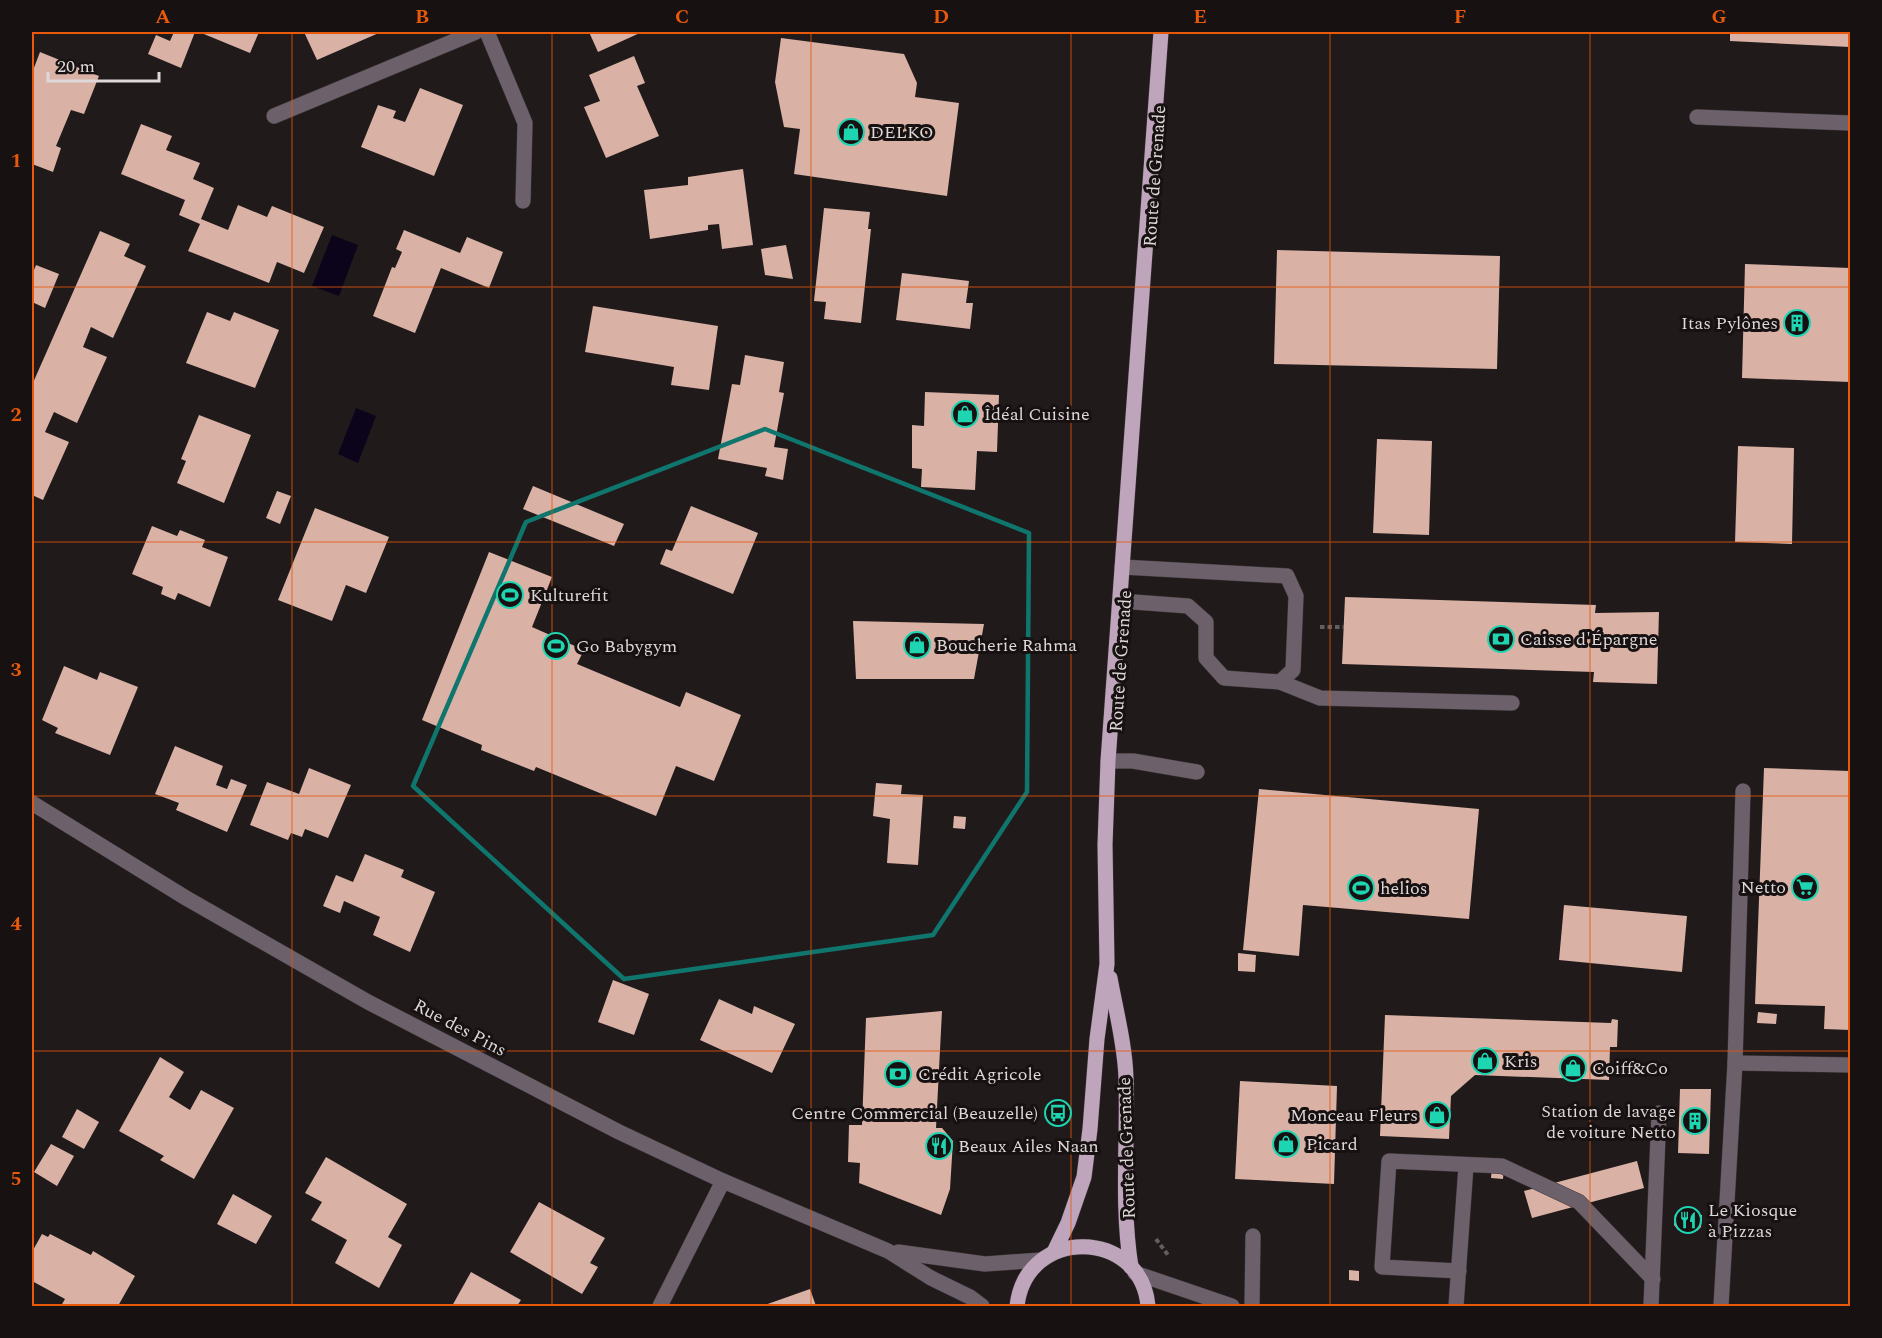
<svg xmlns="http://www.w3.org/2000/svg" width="1882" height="1338" font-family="Spectral,serif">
  <rect width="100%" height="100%" fill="#211a1b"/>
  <!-- water -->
  <g fill="#0c041b">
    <polygon points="332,235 358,245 339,296 312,286"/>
    <polygon points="356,408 376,416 358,463 338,454"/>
  </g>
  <!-- building -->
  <g fill="#d9b1a5">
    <polygon points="174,32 195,32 181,68 148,54 156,35 170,41"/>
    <polygon points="199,32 259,32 250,53"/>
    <polygon points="304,32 381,32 317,60"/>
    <polygon points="589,32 642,32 598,52"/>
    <polygon points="1730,32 1850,32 1850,47 1730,41"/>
    <polygon points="781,38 904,54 917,83 915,97 959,103 947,196 794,174 800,129 784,127 775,82"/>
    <polygon points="40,52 99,76 84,114 71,110 56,146 61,148 53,172 32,164 32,73"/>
    <polygon points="634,56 645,83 637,86 659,136 606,158 584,107 600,101 589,75"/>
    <polygon points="420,88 463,105 434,176 361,147 378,105 396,111 393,118 405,122"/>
    <polygon points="141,124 172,136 166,150 200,163 193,179 214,188 201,219 228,230 238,205 267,217 272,206 324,227 304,273 277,262 269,283 188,251 200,224 179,215 185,200 121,174"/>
    <polygon points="743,169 753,245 722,249 719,224 708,225 708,230 650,239 644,190 688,185 688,177"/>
    <polygon points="824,208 870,212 868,229 871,229 861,323 824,319 826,302 814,301"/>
    <polygon points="404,230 460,253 467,237 503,252 489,288 441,268 415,333 373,316 392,267 395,268 402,252 396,249"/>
    <polygon points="100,231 130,244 124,256 146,266 113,338 91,327 83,347 107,357 77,423 54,412 45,432 69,442 43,500 32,495 32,385"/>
    <polygon points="786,245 793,279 765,275 761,249"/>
    <polygon points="1277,250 1500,256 1497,369 1274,364"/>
    <polygon points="1745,264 1850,268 1850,382 1742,378"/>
    <polygon points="36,265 59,274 45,308 32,302 32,275"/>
    <polygon points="902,273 969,281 966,303 973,303 970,329 896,320"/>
    <polygon points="593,306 718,326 709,390 671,385 674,367 585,352"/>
    <polygon points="207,312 230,321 234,312 279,330 255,388 186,363"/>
    <polygon points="745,355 784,362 779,392 784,393 774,447 788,449 783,480 765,476 767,468 718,459 732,384 740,385"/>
    <polygon points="925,392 999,395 997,452 977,451 975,490 921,487 922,469 912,468 912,425 924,426"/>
    <polygon points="199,415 251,435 224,503 177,483 186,461 181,459"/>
    <polygon points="1377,439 1432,441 1429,535 1373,533"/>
    <polygon points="1738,446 1794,448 1792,544 1735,542"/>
    <polygon points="533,486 624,524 614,546 523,509"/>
    <polygon points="277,491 291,496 280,524 266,518"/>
    <polygon points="691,506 758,533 733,594 660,564 666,549 672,551"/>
    <polygon points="315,508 389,537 366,593 346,585 332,621 278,600"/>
    <polygon points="152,526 177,536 180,530 205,540 202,547 228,557 210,607 178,593 175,600 161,594 163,587 132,574"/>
    <polygon points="489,552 552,577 532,627 584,650 577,664 680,707 686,692 741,715 714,781 676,766 656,816 536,767 534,771 481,750 482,745 422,720"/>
    <polygon points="1345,597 1596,605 1595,613 1659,612 1657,684 1593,682 1594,672 1342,664"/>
    <polygon points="853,621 984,624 974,679 856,679"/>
    <polygon points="64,666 97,680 100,672 138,687 110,755 55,733 58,728 42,720"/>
    <polygon points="175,746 223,766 216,785 227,789 231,779 247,785 227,832 176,810 179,803 155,794"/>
    <polygon points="309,768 351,785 328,838 305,829 302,837 291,833 288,840 250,825 267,782 299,794"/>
    <polygon points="1764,768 1850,771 1850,1030 1824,1029 1825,1006 1755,1004"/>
    <polygon points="876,783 902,785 901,794 923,795 918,865 887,863 890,819 873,816"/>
    <polygon points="1259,789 1479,809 1469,919 1303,905 1299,956 1243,950"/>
    <polygon points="954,816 966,817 965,829 953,828"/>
    <polygon points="365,854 404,870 401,877 435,892 410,952 373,935 380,917 344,901 340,913 323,906 336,875 353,882"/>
    <polygon points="1564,905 1687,916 1682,972 1559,960"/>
    <polygon points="1238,953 1256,955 1255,972 1238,971"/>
    <polygon points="613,980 649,994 634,1035 598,1022"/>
    <polygon points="719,999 752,1014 754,1006 795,1024 772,1073 700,1040"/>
    <polygon points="942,1011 936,1128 942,1128 953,1141 950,1189 941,1215 859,1183 860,1163 848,1162 849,1125 862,1125 866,1018"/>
    <polygon points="1758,1012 1777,1014 1776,1024 1757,1023"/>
    <polygon points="1385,1015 1611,1023 1612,1019 1618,1020 1617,1047 1610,1047 1609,1080 1475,1075 1451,1096 1449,1139 1380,1136"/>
    <polygon points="160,1057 184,1072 169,1097 190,1110 201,1090 234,1108 194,1179 160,1160 164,1156 119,1131"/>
    <polygon points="1240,1081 1337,1086 1334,1184 1235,1179"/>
    <polygon points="1680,1089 1711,1089 1709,1154 1678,1153"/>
    <polygon points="77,1109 99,1122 84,1149 62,1137"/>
    <polygon points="51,1144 74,1156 57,1186 34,1172"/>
    <polygon points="326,1157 407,1204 388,1237 402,1245 379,1288 335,1263 347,1240 311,1220 322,1202 305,1193"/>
    <polygon points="1637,1161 1644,1188 1532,1218 1524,1191"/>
    <polygon points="1492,1167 1504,1168 1503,1179 1491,1178"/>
    <polygon points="233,1194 272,1216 256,1244 217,1224"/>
    <polygon points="539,1202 605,1238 590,1263 598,1267 582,1294 510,1252"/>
    <polygon points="1675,1214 1702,1215 1701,1227 1697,1231 1678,1230 1674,1225"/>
    <polygon points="42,1234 48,1237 50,1234 91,1255 93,1251 135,1276 118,1306 61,1306 65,1299 32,1281 32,1252"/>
    <polygon points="1349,1270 1359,1271 1359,1281 1349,1280"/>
    <polygon points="471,1272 521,1300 517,1306 452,1306"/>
    <polygon points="810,1289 816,1306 762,1306"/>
  </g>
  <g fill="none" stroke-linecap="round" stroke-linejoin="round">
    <defs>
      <g id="minor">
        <polyline points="487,32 525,123 523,201"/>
        <polyline points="274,116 476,32"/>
        <polyline points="1697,117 1850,123"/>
        <polyline points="1120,601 1188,606 1206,622 1206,658 1224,678 1280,682 1293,670 1296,596 1287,576 1122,567"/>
        <polyline points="1280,682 1320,698 1512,703"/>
        <polyline points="1108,761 1133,761 1197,772"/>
        <polyline points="32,803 186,898 368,1002 619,1132 723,1181 888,1251 931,1278 970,1297 982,1306"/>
        <polyline points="1735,1063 1850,1065"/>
        <polyline points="898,1252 985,1264 1041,1260"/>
        <polyline points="1459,1271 1382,1267 1389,1161 1502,1166 1579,1202 1653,1279"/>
        <polyline points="1135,1273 1232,1306"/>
        <polyline points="660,1306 723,1181"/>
        <polyline points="1252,1306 1253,1236"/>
        <polyline points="1456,1306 1466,1166"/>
        <polyline points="1651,1306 1659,1113"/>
        <polyline points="1721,1306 1735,1063 1743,791"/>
      </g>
      <g id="major">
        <path d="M 1110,978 C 1116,1011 1125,1045 1126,1078 C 1128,1142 1121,1204 1131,1267"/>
        <polyline points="1054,1252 1068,1223 1084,1177 1090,1129 1097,1039 1107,964 1105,845 1108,761 1161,32"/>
        <path d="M 1017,1306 C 1026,1226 1141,1228 1148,1306"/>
      </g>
    </defs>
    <!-- minor casing -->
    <use href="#minor" stroke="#3b3536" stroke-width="16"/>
    <!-- major casing -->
    <use href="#major" stroke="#3b3536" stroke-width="16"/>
    <!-- path -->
    <g stroke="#655e5f" stroke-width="4" stroke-dasharray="4.5 3" stroke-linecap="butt">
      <polyline points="1320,627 1344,627"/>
      <polyline points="1156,1239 1168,1255"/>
    </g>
    <!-- minor -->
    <use href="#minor" stroke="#6c606b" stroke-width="15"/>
    <!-- major -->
    <use href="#major" stroke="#bfa5bc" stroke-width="15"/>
  </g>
  <!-- marked area -->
  <path fill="none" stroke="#0f766e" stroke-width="4.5" stroke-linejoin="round" d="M 765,429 L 1029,533 L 1027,792 L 933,935 L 624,979 L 413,786 L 526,522 Z"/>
  <!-- grid -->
  <path fill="none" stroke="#e8590c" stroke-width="1.5" stroke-opacity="0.55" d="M 292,32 L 292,1306M 552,32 L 552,1306M 811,32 L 811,1306M 1071,32 L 1071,1306M 1330,32 L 1330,1306M 1590,32 L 1590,1306M 32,287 L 1850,287M 32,542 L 1850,542M 32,796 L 1850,796M 32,1051 L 1850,1051"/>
  <!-- icons -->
  <defs>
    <symbol id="shop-ring" viewBox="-11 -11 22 22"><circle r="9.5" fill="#181112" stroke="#1dd5b1" stroke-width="1.5"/><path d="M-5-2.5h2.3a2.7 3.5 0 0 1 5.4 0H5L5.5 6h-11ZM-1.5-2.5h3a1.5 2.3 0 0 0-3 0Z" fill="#1dd5b1"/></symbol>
    <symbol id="building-ring" viewBox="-11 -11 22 22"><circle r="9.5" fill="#181112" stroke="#1dd5b1" stroke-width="1.5"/><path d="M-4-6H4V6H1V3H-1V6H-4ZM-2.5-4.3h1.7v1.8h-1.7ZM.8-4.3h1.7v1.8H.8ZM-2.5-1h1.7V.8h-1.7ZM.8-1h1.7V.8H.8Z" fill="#1dd5b1"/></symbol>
    <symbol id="stadium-ring" viewBox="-11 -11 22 22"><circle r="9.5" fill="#181112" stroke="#1dd5b1" stroke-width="1.5"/><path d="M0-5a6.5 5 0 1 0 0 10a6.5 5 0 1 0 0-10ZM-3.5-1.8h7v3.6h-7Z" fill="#1dd5b1"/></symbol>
    <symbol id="bank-ring" viewBox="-11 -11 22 22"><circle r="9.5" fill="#181112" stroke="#1dd5b1" stroke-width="1.5"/><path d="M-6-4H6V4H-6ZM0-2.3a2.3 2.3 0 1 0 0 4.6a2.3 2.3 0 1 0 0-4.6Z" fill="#1dd5b1"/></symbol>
    <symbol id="supermarket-ring" viewBox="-11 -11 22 22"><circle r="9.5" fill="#181112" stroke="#1dd5b1" stroke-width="1.5"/><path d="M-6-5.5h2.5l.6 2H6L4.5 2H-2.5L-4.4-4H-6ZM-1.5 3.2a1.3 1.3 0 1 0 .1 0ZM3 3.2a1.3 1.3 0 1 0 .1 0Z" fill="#1dd5b1"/></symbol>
    <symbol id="bus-ring" viewBox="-11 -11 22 22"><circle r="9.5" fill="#181112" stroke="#1dd5b1" stroke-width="1.5"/><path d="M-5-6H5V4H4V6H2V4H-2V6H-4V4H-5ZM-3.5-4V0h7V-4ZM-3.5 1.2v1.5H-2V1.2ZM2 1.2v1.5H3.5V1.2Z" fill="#1dd5b1"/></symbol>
    <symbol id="restaurant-ring" viewBox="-11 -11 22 22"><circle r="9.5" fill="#181112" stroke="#1dd5b1" stroke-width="1.5"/><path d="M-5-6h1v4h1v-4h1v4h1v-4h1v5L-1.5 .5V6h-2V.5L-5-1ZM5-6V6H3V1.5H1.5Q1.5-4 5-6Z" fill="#1dd5b1"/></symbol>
  </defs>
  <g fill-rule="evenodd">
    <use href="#shop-ring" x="836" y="117" width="30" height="30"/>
    <use href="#building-ring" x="1782" y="308" width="30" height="30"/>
    <use href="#shop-ring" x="950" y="399" width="30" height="30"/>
    <use href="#stadium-ring" x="495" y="580" width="30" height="30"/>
    <use href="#bank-ring" x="1486" y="624" width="30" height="30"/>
    <use href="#shop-ring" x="902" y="630" width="30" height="30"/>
    <use href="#stadium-ring" x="541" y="631" width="30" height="30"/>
    <use href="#supermarket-ring" x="1790" y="872" width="30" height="30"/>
    <use href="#stadium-ring" x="1346" y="873" width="30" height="30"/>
    <use href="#shop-ring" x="1470" y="1046" width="30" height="30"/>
    <use href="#shop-ring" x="1558" y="1053" width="30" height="30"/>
    <use href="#bank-ring" x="883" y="1059" width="30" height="30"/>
    <use href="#bus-ring" x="1043" y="1098" width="30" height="30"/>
    <use href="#shop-ring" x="1422" y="1100" width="30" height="30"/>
    <use href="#building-ring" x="1680" y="1106" width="30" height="30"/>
    <use href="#shop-ring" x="1271" y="1129" width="30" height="30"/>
    <use href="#restaurant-ring" x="924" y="1131" width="30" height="30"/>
    <use href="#restaurant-ring" x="1673" y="1205" width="30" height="30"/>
  </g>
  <g text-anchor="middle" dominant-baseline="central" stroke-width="6" stroke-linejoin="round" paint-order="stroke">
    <!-- poi labels -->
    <g font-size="18" fill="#ded8d9" stroke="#181112" text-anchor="start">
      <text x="870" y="132">DELKO</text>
      <text x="1778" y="323" text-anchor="end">Itas Pylônes</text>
      <text x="984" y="414">Îdéal Cuisine</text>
      <text x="530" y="595">Kulturefit</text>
      <text x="1520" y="639">Caisse d'Épargne</text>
      <text x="936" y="645">Boucherie Rahma</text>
      <text x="576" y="646">Go Babygym</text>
      <text x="1786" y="887" text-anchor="end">Netto</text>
      <text x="1380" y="888">helios</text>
      <text x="1504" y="1061">Kris</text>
      <text x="1592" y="1068">Coiff&amp;Co</text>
      <text x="918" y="1074">Crédit Agricole</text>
      <text x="1676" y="1111" text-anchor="end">Station de lavage<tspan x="1676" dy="21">de voiture Netto</tspan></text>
      <text x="1038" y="1113" text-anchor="end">Centre Commercial (Beauzelle)</text>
      <text x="1418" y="1115" text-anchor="end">Monceau Fleurs</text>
      <text x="1306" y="1144">Picard</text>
      <text x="958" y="1146">Beaux Ailes Naan</text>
      <text x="1708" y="1210">Le Kiosque<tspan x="1708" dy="21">à Pizzas</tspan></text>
    </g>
    <!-- street labels -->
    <g font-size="18" fill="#ded8d9" stroke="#181112">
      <text transform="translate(1155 176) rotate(-86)">Route de Grenade</text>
      <text transform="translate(1121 661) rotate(-86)">Route de Grenade</text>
      <text transform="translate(460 1028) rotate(28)">Rue des Pins</text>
      <text transform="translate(1127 1148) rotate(-92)">Route de Grenade</text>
    </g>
  </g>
  <!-- border -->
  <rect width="1882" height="1338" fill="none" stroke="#181112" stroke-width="66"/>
  <!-- scale -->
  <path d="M48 72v9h111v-9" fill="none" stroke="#ded8d9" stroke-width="3"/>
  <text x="57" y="72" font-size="18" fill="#ded8d9" stroke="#181112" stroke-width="4.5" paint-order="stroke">20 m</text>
  <rect x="33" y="33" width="1816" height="1272" fill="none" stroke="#e8590c" stroke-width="2"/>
  <g font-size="20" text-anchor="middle" font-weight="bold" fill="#e8590c">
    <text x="163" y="23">A</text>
    <text x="422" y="23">B</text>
    <text x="682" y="23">C</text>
    <text x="941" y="23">D</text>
    <text x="1200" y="23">E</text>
    <text x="1460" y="23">F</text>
    <text x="1719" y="23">G</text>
    <text x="16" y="167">1</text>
    <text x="16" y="421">2</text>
    <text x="16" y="676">3</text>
    <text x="16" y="930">4</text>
    <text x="16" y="1185">5</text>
  </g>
</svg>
